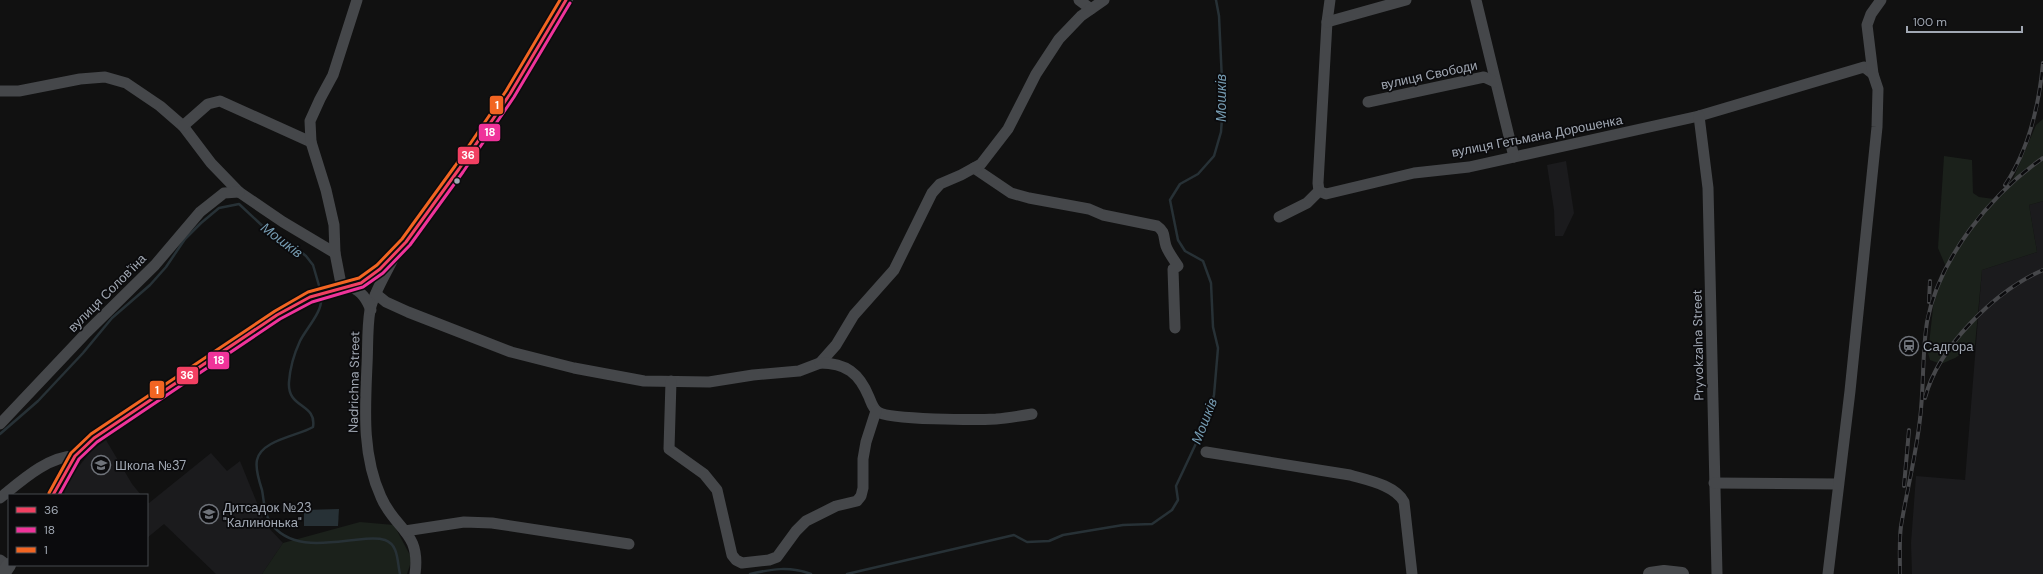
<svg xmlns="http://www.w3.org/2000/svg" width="2043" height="574" font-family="'DM Sans',sans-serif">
  <rect width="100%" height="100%" fill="#111"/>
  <!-- built -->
  <g fill="#1b1b1d">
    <polygon points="1566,161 1574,213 1563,236 1555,236 1554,210 1547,165"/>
    <polygon points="2043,201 2043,574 1912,574 1911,543 1916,476 1965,480 1982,270 2037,252 2029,205"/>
    <polygon points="106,440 132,484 141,495 66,495 64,492 68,480 92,450"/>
    <polygon points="211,453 227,471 240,461 266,525 283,543 262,574 216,574 164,524 147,538 147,502 149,503"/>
  </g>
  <!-- green -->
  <g fill="#1b211b">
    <polygon points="2043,119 2043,201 2029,205 2037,252 1982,270 1975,345 1955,358 1941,364 1930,360 1928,353 1934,299 1946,267 1938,248 1944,156 1972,160 1973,193 1979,197 1994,199 2013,179 2036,125"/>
    <polygon points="360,522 394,525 412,559 407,574 262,574 283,543"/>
  </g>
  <!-- water -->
  <polygon fill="#273136" points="339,509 338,526 304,526 304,510"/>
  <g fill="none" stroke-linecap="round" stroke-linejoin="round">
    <!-- stream -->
    <g stroke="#273136" stroke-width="2.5">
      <path d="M 321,298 C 323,311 306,329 300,341 C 294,354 290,368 289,382 C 287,409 317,403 313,427 C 298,436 261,440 257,460 C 255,469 259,481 262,490 C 264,500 264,513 270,522 C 289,550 326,543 354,540 C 364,539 375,537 385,540 C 399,545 397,562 400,574"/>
      <polyline points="0,434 38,401 83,353 112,318 150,285 166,267 185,239 201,223 219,208 239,204 270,233 291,244 306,256 313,265 320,289"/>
      <path d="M 750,574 C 772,569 789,566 811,574"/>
      <polyline points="847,574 1014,535 1027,542 1049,541 1063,535 1123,525 1152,524 1172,510 1178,500 1176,486 1207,420 1214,395 1218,348 1213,327 1211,283 1203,261 1185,251 1178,240 1170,200 1180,184 1198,174 1214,156 1221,132 1223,103 1219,16 1216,0"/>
    </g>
    <!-- minor -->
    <g stroke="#45474a" stroke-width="11">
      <polyline points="1079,0 1091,9"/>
      <polyline points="1330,0 1327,22 1318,183 1319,191 1326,194 1414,173 1469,167 1699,116 1864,67 1873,74"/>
      <polyline points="1476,0 1514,157"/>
      <polyline points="1327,22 1406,0"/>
      <polyline points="0,91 19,91 80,79 105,77 126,83 160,106 183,126 211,163 239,192 283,222 335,253"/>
      <polyline points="1368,102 1484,77 1495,82"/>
      <polyline points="1699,116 1708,188 1717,574"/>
      <polyline points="183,126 208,104 220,101 311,142"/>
      <path d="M 974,168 L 1011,193 L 1029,198 L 1089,209 L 1103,215 L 1157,226 C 1166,232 1163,237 1166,246 C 1168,252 1174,260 1178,266 L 1173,269 L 1175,328"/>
      <polyline points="1279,217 1307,203 1319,191"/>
      <path d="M 394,257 C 386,274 374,292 370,310 C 367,328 368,347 367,365 C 365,410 362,455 381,497 C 395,530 421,531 415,574"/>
      <path d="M 351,287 C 362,292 366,298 371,310"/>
      <polyline points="342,289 335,253 334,225 326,190 311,142 310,121 320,99 333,75 357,0"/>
      <polyline points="376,294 386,302 408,312 511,352 574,368 644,381 709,382 753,375 799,371 820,363 836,345 854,315 894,270 932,193 940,184 961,175 981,164 1008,129 1036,74 1059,39 1081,16 1104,0"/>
      <path d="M 820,363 C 846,363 859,373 869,397 C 871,402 873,409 878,412 C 889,420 978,420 996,419 C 1008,418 1020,416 1032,414"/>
      <polyline points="671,381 669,449 704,474 717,490 732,555 736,560 742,563 769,560 777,557 796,531 806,521 836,506 857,501 861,496 863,488 863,459 866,442 876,411"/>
      <polyline points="0,424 87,332 155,265 200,212 224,193 239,192"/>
      <path d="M 1206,452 L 1350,475 C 1367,480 1395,485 1404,502 L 1412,574"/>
      <polyline points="1714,483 1838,484"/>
      <path d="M 0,498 C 21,481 48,456 75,456"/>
      <polyline points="405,531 464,522 492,523 629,544"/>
      <polyline points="0,560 8,566"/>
      <polyline points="1828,574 1850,391 1877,127 1878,89 1873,74 1867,25 1871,14 1881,0"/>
    </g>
    <!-- major -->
    <g stroke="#47494c" stroke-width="14">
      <polyline points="53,495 75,456 94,438 277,315 310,297 361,283 380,269 406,242 459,169 510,94 566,0"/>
      <polyline points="3,574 9,565"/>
      <polyline points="1650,574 1664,572 1682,574"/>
    </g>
    <defs>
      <g id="rail">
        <path d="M 2005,185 C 2029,149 2039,106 2043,63"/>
        <polyline points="1929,302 1930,281"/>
        <path d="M 1925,398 C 1938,347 1995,291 2043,270"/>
        <polyline points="1904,486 1909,430"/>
        <path d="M 1900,574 C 1900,558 1899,541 1901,526 C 1907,490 1916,455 1920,419 C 1924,387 1922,354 1927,322 C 1939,258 1991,194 2043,158"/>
      </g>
    </defs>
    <!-- rail casing -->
    <use href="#rail" stroke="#46474a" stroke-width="4"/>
    <!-- rail -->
    <use href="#rail" stroke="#0b0b0d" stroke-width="2.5" stroke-dasharray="8" stroke-linecap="butt"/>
    <defs>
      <polyline id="bus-1" points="53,495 75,456 94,438 277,315 310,297 361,283 380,269 406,242 459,169 510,94 566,0"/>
      <polyline id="bus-2" points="59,495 79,459 97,442 280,319 312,302 363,287 383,273 410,245 463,172 514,97 570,3"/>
      <polyline id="bus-3" points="49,493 71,453 91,434 275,311 308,292 359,278 377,265 402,239 455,166 506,91 560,0"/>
    </defs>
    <!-- bus-1 casing -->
    <use href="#bus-1" stroke="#0b0b0d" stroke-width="6"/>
    <!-- bus-2 casing -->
    <use href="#bus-2" stroke="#0b0b0d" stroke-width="6"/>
    <!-- bus-3 casing -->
    <use href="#bus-3" stroke="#0b0b0d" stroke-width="6"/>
    <!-- bus-1 -->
    <use href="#bus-1" stroke="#f24062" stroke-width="3"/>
    <!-- bus-2 -->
    <use href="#bus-2" stroke="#ef339a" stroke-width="3"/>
    <!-- bus-3 -->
    <use href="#bus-3" stroke="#f26522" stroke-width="3"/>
  </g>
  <!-- icons -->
  <defs>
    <symbol id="station-ring" viewBox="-11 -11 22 22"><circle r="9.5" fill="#0b0b0d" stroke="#6f737a" stroke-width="1.5"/><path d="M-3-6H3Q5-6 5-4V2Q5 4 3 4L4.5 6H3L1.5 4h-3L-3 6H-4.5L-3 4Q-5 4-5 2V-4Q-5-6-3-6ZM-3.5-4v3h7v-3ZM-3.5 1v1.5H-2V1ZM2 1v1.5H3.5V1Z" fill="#6f737a"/></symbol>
    <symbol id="school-ring" viewBox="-11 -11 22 22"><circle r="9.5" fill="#0b0b0d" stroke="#6f737a" stroke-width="1.5"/><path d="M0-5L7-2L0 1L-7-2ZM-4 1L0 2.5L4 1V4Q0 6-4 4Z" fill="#6f737a"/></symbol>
  </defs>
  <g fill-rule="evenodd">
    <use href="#station-ring" x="1898" y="335" width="22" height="22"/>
    <use href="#school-ring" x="90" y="454" width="22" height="22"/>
    <use href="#school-ring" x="198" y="503" width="22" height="22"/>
  </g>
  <!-- markers -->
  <circle fill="#a1a8b3" stroke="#0b0b0d" stroke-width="1.5" cx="457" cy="181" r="3.5"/>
  <g text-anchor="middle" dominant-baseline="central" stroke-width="3.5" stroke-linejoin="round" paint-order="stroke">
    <!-- street labels -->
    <g font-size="13" fill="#a1a8b3" stroke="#0b0b0d">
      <text transform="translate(1429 75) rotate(-12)">вулиця Свободи</text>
      <text transform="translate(1537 136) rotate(-11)">вулиця Гетьмана Дорошенка</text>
      <text transform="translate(107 293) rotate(-45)">вулиця Солов'їна</text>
      <text transform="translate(1698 345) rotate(-91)">Pryvokzalna Street</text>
      <text transform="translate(354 382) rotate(-89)">Nadrichna Street</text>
    </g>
    <!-- poi labels -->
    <g font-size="13" fill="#a1a8b3" stroke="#0b0b0d" text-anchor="start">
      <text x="1923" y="346">Садгора</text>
      <text x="115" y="465">Школа №37</text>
      <text x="223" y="507">Дитсадок №23<tspan x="223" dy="15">"Калинонька"</tspan></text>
    </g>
    <!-- water labels -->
    <g font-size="14" font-style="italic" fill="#759bb1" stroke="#0b0b0d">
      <text transform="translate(1221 98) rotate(-90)">Мошків</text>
      <text transform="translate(282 240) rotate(37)">Мошків</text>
      <text transform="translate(1204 421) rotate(-69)">Мошків</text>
    </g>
  </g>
  <g stroke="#0b0b0d" stroke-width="1.5">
    <rect x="489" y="95" width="15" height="20" rx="4" fill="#f26522"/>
    <rect x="478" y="123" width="23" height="19" rx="4" fill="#ef339a"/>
    <rect x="457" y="146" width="23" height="19" rx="4" fill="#f24062"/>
    <rect x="207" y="351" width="23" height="19" rx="4" fill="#ef339a"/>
    <rect x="176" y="366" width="23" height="19" rx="4" fill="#f24062"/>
    <rect x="149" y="380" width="16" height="19" rx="4" fill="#f26522"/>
  </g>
  <g font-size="11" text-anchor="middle" font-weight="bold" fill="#fff">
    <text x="497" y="109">1</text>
    <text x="490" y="136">18</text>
    <text x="468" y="159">36</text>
    <text x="219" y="364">18</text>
    <text x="187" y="379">36</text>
    <text x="157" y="394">1</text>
  </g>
  <!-- legend -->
  <rect x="8" y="494" width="140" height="72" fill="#0b0b0d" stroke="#474a4f"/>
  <rect x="16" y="507" width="20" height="6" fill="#f24062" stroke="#474a4f"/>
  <text x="44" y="514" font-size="12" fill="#a1a8b3">36</text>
  <rect x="16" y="527" width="20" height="6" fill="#ef339a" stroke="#474a4f"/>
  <text x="44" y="534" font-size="12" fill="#a1a8b3">18</text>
  <rect x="16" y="547" width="20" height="6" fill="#f26522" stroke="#474a4f"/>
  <text x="44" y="554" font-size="12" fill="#a1a8b3">1</text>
  <!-- scale -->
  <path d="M1907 26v6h115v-6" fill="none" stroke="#a1a8b3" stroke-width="2"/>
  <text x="1913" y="26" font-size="12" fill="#a1a8b3" stroke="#0b0b0d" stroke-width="3" paint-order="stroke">100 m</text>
</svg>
